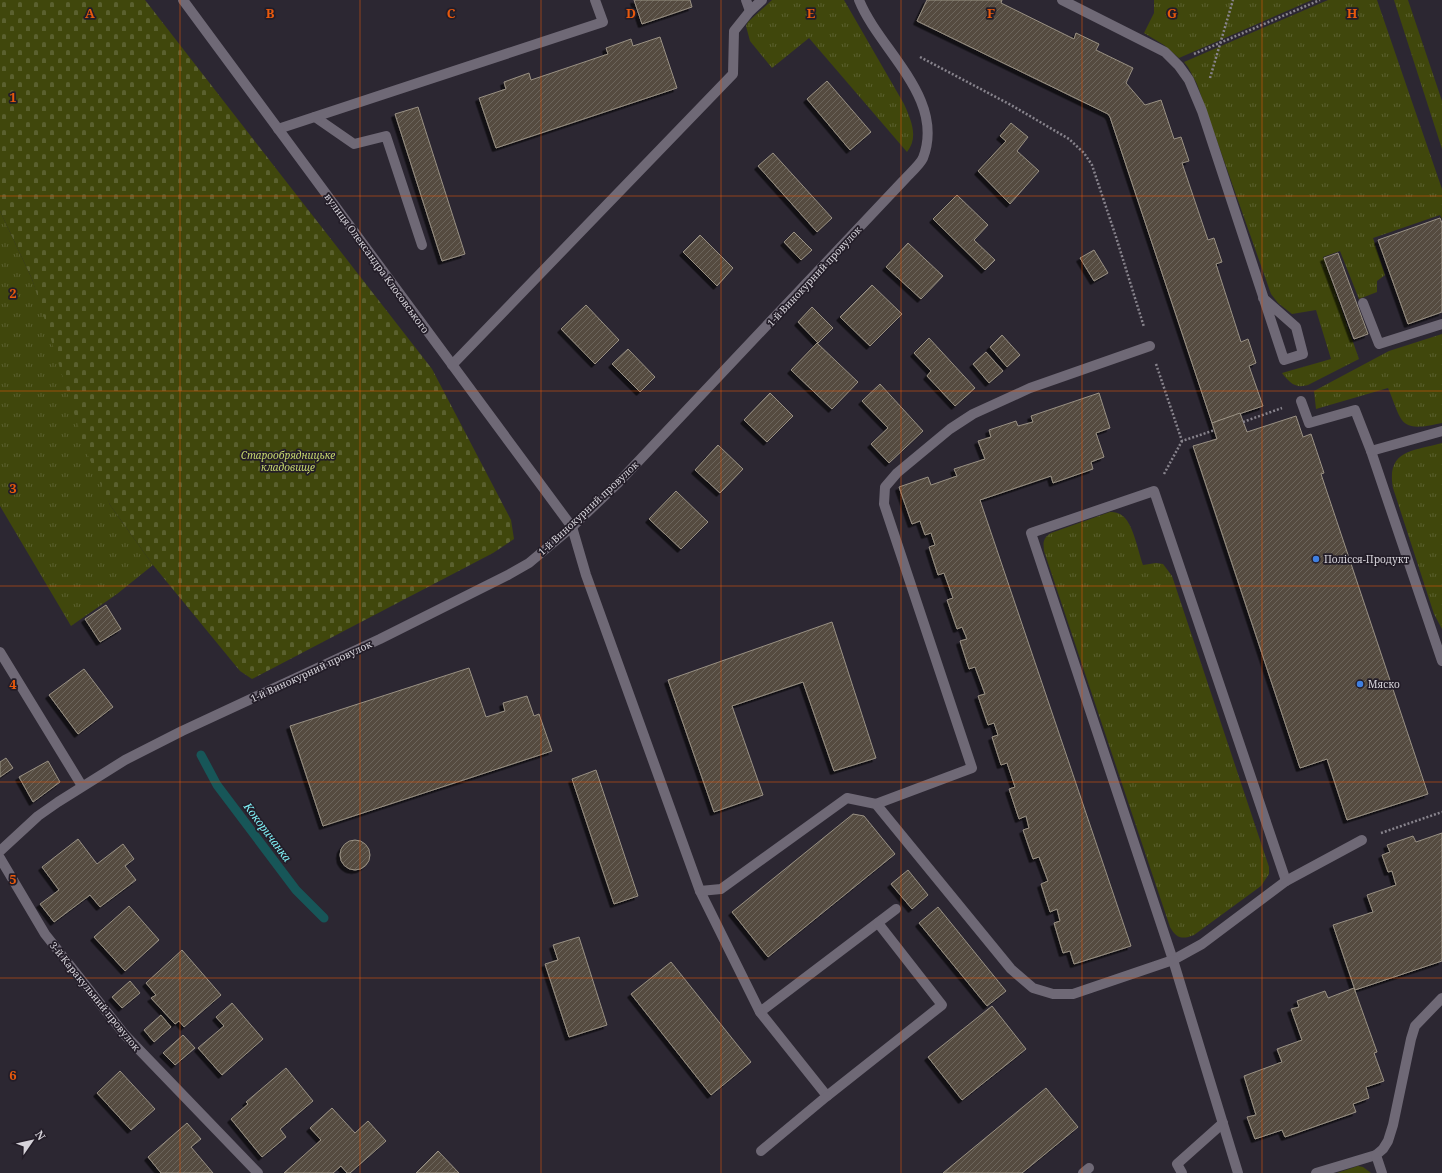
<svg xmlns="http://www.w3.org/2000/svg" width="1442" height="1173" font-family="'Noto Serif',serif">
  <defs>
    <pattern id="grass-tufts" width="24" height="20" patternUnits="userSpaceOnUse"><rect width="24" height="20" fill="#40470c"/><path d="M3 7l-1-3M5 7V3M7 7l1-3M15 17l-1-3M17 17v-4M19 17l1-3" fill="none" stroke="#5b612f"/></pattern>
    <pattern id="cemetery-stones" width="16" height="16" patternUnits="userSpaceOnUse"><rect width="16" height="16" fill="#40470c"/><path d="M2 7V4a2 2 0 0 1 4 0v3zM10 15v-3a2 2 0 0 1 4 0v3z" fill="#5b612f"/></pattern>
    <pattern id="building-hatch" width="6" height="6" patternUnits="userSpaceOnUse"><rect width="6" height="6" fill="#544c40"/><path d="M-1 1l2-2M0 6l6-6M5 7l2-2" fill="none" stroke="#6c655b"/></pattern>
    <filter id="shadow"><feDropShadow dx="-3.5" dy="3.5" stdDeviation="0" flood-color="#0009"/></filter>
  </defs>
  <rect width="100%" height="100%" fill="#2c2732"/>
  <!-- grass -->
  <g fill="url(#grass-tufts)">
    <path d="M 772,0 L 844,0 L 904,104 C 911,120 919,137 907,152 L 809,38 L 772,68 L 750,41 L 746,26 L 748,22 Z"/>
    <polygon points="1154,0 1312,0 1179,58 1164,45 1144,33 1154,13"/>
    <path d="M 1328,0 L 1377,0 L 1442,189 L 1442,219 L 1440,215 L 1373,238 L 1385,275 L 1377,281 L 1377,292 L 1359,299 L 1340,251 L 1323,257 L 1359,359 L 1308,385 C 1295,389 1289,382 1282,373 L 1331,359 L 1316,310 L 1292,314 L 1278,303 L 1271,294 L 1197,84 L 1188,67 L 1184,62 Z"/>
    <polygon points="1394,0 1408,0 1442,101 1442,149"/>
    <polygon points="0,211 32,279 110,505 153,565 117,594 71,626 0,506"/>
    <path d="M 1442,334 L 1442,423 C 1398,433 1403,423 1388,388 L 1316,409 L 1314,391 L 1389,351 Z"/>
    <path d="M 1442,443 L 1442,629 L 1434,614 L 1393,488 C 1386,450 1413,451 1442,443 Z"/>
    <path d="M 1110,512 C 1115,512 1120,513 1124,517 C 1134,527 1138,551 1143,565 L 1156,563 L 1163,564 L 1172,576 L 1269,867 L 1269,874 L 1261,886 L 1194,935 C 1182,940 1176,938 1170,927 L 1044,551 C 1043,542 1043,538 1051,533 Z"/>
    <polygon points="1358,1166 1363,1167 1371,1173 1337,1173"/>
  </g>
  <!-- cemetery -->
  <polygon fill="url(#cemetery-stones)" points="0,0 145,0 432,369 511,520 514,539 493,553 252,679 240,671 153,565 110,505 86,451 32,279 0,211"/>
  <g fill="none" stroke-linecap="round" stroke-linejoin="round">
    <!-- stream -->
    <polyline stroke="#175658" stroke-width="9" points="201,755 217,785 296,890 324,918"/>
  </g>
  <!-- building -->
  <g fill="url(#building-hatch)" stroke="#9a9184" filter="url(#shadow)">
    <polygon points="634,0 690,0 692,7 642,24"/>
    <polygon points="927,0 1002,0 1001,3 1074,39 1076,33 1099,44 1096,50 1133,68 1126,83 1145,105 1161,100 1174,139 1181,137 1189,161 1182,163 1208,240 1214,238 1222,262 1216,264 1241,342 1248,339 1256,363 1249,366 1263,406 1212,423 1110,117 1108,114 917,21"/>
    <polygon points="660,37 677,88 496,148 479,98 506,89 504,82 529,73 531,80 608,54 606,48 631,39 633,46"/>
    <polygon points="827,81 871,132 850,150 807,99"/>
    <polygon points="418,107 465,254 442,261 395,114"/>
    <polygon points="1011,123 1028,137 1017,151 1039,171 1010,204 978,171 1006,141 1000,136"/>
    <polygon points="773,153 832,218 817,232 758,166"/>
    <polygon points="957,195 988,225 974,240 995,260 985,270 933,219"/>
    <polygon points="1440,218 1442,223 1442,312 1408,324 1378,240"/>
    <polygon points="794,232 812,250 801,260 784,242"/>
    <polygon points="700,235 733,268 717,286 683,252"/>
    <polygon points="908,243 943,276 921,299 886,267"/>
    <polygon points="1094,250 1108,273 1094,281 1080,258"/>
    <polygon points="1338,253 1368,334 1354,339 1324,258"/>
    <polygon points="872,285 902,314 870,346 840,317"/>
    <polygon points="586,305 619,340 595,364 561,329"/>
    <polygon points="812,307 833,328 818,343 798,322"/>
    <polygon points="1002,335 1020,355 1007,367 990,347"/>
    <polygon points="929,338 975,388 955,406 927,376 931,371 914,353"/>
    <polygon points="817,343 858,382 832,409 791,370"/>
    <polygon points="628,349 655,377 640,392 612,364"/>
    <polygon points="986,352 1003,371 989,383 973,364"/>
    <polygon points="880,384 923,431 889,463 871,444 888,428 862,401"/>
    <polygon points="770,393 793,416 767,442 744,420"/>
    <polygon points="1099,393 1110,428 1096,433 1104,457 1091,462 1093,469 1053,483 1051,476 980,500 1131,946 1074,964 1070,951 1063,953 1054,923 1060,921 1057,909 1050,912 1041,884 1048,881 1039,857 1033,859 1023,830 1029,828 1026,816 1019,819 1009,789 1015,787 1007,763 1001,765 992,737 998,735 994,723 988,725 978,696 985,694 975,667 969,669 960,641 967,639 962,627 957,629 947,600 953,598 944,573 938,575 929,547 935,545 931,533 925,535 920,521 912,524 899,487 928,477 931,485 957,476 954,469 985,459 978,441 991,437 989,430 1016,421 1018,426 1033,422 1031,416"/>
    <polygon points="1240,413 1247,432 1296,416 1303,437 1311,434 1324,473 1321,474 1428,794 1347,820 1327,759 1300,768 1193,446 1217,439 1212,423"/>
    <polygon points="718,445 743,469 720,493 695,470"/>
    <polygon points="676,491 708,522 681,549 649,519"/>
    <polygon points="106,605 121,629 100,642 85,619"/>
    <polygon points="832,622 876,758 834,771 803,682 732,706 763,795 714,812 668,680"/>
    <polygon points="469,668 486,717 505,711 503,703 527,696 534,716 539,714 552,751 323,826 290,726"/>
    <polygon points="84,669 113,707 78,734 49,695"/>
    <polygon points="6,758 13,768 0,777 0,762"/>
    <polygon points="48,761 60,782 33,802 19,777"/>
    <polygon points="596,770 638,896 614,904 572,779"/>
    <polygon points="853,814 864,816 895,854 768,957 732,912"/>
    <polygon points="1442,833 1442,961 1355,990 1333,925 1373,912 1367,895 1396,885 1392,871 1388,872 1382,855 1390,852 1387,845 1413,836 1416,842"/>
    <polygon points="78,839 97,864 123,844 134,859 125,866 136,880 100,907 90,895 54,922 40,904 59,890 42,867"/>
    <circle cx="355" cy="855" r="15"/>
    <polygon points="908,870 928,895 912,909 891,884"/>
    <polygon points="129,906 159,940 125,971 94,937"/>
    <polygon points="938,907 1006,991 987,1006 919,923"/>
    <polygon points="579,937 607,1025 569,1037 545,964 558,960 553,945"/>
    <polygon points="182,950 221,995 184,1027 179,1021 175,1024 151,998 156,995 146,983"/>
    <polygon points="671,962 751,1062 711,1095 631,994"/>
    <polygon points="130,981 140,993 122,1008 112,997"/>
    <polygon points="1354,988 1377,1052 1374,1053 1384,1081 1366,1087 1369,1098 1353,1104 1356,1112 1285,1137 1282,1130 1255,1139 1247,1117 1256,1115 1244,1076 1282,1062 1277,1049 1302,1040 1291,1009 1299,1007 1297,1001 1325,991 1328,998"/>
    <polygon points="232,1003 263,1039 222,1075 198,1048 224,1026 216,1017"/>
    <polygon points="992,1006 1026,1049 962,1100 928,1057"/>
    <polygon points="161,1015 171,1027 154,1042 144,1030"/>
    <polygon points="183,1035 195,1048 175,1065 163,1053"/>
    <polygon points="286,1068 313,1101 280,1129 286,1137 262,1157 231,1119 248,1104 246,1102"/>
    <polygon points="120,1071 155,1109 131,1130 97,1093"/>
    <polygon points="1046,1088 1078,1127 1022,1173 943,1173"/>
    <polygon points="332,1108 355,1133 368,1121 386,1141 350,1173 347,1173 341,1166 333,1173 284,1173 321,1140 310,1128"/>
    <polygon points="187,1123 201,1139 191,1147 213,1173 161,1173 148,1157"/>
    <polygon points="438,1151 459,1173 416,1173"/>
  </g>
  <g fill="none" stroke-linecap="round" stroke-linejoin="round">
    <!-- path -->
    <g stroke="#88848d" stroke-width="2.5" stroke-dasharray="2 2" stroke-linecap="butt">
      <polyline points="1194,54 1320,0"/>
      <polyline points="920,57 1011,105 1069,139 1084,153 1092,165 1116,237 1144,327"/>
      <polyline points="1210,78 1233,0"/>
      <polyline points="1156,364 1182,441 1215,430"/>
      <polyline points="1243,422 1282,408"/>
      <polyline points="1164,474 1182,441"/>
      <polyline points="1381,833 1442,812"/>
    </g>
    <!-- lane -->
    <g stroke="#6f6976" stroke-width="10">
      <polyline points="746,0 750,11"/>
      <polyline points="1062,0 1165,52 1179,66 1189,80 1202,111 1284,360 1303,354 1296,327 1263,298"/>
      <polyline points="315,117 354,144 386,136 422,245"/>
      <polyline points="278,129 603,22 595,0"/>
      <polyline points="1363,303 1379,344 1442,324"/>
      <polyline points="452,365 733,74 734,31 750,11 762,0"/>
      <polyline points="1301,401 1309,423 1355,410 1371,451 1442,661"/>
      <polyline points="1371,451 1442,431"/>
      <polygon points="1154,491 1286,881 1202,944 1173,960 1031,533"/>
      <polyline points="572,527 586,575 700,891 760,1012 896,909"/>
      <polyline points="876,804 972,768 884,504 885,487 897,473 950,429 973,414 1030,388 1150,346"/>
      <polyline points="1286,881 1362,840"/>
      <polyline points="700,891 721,889 847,798 876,804 1011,969 1033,988 1053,994 1073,994 1173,960 1238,1173"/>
      <polyline points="760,1012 827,1096 942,1005 878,923"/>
      <polyline points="761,1151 827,1096"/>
      <polyline points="1083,1173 1089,1168"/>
      <polyline points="1182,1173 1177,1164 1223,1123"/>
      <polyline points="1316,1173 1376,1155"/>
      <polyline points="1382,1173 1376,1155 1383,1149 1388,1141 1393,1125 1411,1039 1415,1026 1442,998"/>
    </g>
    <!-- street -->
    <g stroke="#6f6976" stroke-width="10">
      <polyline points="183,0 572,527"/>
      <polyline points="0,652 82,786"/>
      <path d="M 0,851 L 38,816 L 58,802 L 125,760 L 182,731 L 380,639 L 508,575 L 529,563 L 572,527 L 617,484 L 903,181 C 908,175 920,165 923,158 C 946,98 879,50 859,0"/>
      <polyline points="0,858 45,934 125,1035 258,1173"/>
    </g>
  </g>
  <!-- grid -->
  <path fill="none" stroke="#e8590c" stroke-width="1" stroke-opacity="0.55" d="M 180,0 L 180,1173M 360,0 L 360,1173M 541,0 L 541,1173M 721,0 L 721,1173M 901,0 L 901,1173M 1082,0 L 1082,1173M 1262,0 L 1262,1173M 0,196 L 1442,196M 0,391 L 1442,391M 0,586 L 1442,586M 0,782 L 1442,782M 0,978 L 1442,978"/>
  <!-- markers -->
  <g fill="#3f7fe0" stroke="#231d28" stroke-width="1.5">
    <circle cx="1316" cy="559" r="4"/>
    <circle cx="1360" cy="684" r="4"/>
  </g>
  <g text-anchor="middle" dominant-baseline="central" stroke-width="3.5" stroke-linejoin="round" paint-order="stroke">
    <!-- street labels -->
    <g font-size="10" fill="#d6d3da" stroke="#231d28">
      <text transform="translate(377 263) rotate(54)">вулиця Олександра Клосовського</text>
      <text transform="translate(814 276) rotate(-47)">1-й Винокурний провулок</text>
      <text transform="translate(588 508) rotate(-43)">1-й Винокурний провулок</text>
      <text transform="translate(311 671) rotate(-25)">1-й Винокурний провулок</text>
      <text transform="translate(95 996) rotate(51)">3-й Каракульний провулок</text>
    </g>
    <!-- park labels -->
    <g font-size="10" font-style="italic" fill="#c7d86e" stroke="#231d28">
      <text x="288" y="455">Старообрядницьке<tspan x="288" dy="12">кладовище</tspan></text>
    </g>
    <!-- poi labels -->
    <g font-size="10" fill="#d6d3da" stroke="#231d28" text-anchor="start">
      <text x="1324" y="559">Полісся-Продукт</text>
      <text x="1368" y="684">Мяско</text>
    </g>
    <!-- water labels -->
    <g font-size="11" font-style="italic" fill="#82f6fb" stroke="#231d28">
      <text transform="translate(268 832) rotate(53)">Кокоричанка</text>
    </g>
  </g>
  <g font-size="13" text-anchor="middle" font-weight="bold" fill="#e8590c" stroke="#231d28" stroke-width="3.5" stroke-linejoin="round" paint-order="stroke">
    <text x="90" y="18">A</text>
    <text x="270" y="18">B</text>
    <text x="451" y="18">C</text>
    <text x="631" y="18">D</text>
    <text x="811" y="18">E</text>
    <text x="991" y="18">F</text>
    <text x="1172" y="18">G</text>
    <text x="1352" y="18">H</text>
    <text x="13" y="102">1</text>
    <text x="13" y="298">2</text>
    <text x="13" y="493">3</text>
    <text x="13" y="689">4</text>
    <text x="13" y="884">5</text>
    <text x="13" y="1080">6</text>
  </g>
  <!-- north arrow -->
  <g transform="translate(32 1141) rotate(56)" stroke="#231d28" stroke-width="3" paint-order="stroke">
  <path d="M0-3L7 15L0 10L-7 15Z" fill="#d6d3da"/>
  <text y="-6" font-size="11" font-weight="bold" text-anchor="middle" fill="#d6d3da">N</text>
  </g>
</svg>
